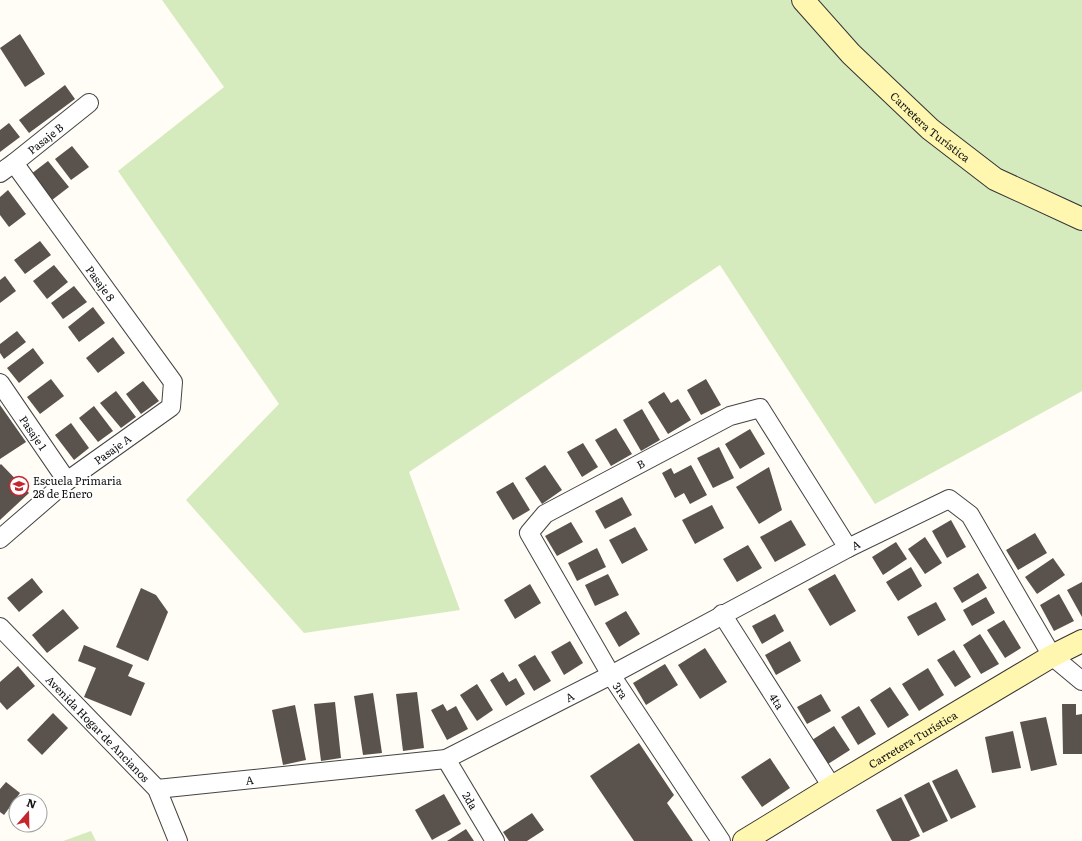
<svg xmlns="http://www.w3.org/2000/svg" width="1082" height="841" font-family="Literata,serif">
  <rect width="100%" height="100%" fill="#fffdf5"/>
  <!-- green -->
  <g fill="#d5ebbd">
    <polygon points="162,0 1082,0 1082,391 875,504 720,265 409,472 460,610 304,633 186,500 279,404 118,171 224,87"/>
    <polygon points="91,831 96,841 63,841"/>
  </g>
  <!-- building -->
  <g fill="#5a524d">
    <polygon points="20,34 45,74 25,87 0,48"/>
    <polygon points="65,85 75,99 29,133 19,120"/>
    <polygon points="9,123 20,137 0,152 0,130"/>
    <polygon points="72,146 89,167 71,180 55,159"/>
    <polygon points="48,161 69,187 52,200 31,174"/>
    <polygon points="8,190 26,214 9,227 0,215 0,197"/>
    <polygon points="40,241 51,255 25,274 14,260"/>
    <polygon points="54,265 68,282 47,299 33,281"/>
    <polygon points="5,276 16,291 0,303 0,280"/>
    <polygon points="74,286 87,302 63,319 51,303"/>
    <polygon points="93,307 105,323 79,342 68,327"/>
    <polygon points="17,331 26,342 4,359 0,353 0,344"/>
    <polygon points="113,337 125,353 98,373 86,358"/>
    <polygon points="33,348 44,363 19,383 7,368"/>
    <polygon points="51,379 64,396 40,414 27,397"/>
    <polygon points="706,379 721,405 701,415 687,390"/>
    <polygon points="143,381 159,401 141,414 126,394"/>
    <polygon points="116,391 136,417 121,428 100,403"/>
    <polygon points="664,392 671,403 678,399 691,420 668,434 648,402"/>
    <polygon points="0,405 26,442 0,459"/>
    <polygon points="94,406 113,431 98,442 79,418"/>
    <polygon points="642,409 660,440 641,451 623,420"/>
    <polygon points="71,423 89,448 74,460 55,435"/>
    <polygon points="616,428 632,454 611,466 595,440"/>
    <polygon points="750,429 765,454 740,469 725,444"/>
    <polygon points="583,443 598,467 582,477 567,452"/>
    <polygon points="719,447 734,478 713,488 697,458"/>
    <polygon points="1,464 29,493 0,520 0,465"/>
    <polygon points="545,465 562,490 542,504 525,478"/>
    <polygon points="691,465 707,495 690,504 684,493 675,498 662,473 671,468 674,474"/>
    <polygon points="769,467 782,510 759,524 736,487"/>
    <polygon points="513,482 530,510 513,520 496,492"/>
    <polygon points="622,497 632,515 605,529 595,511"/>
    <polygon points="712,505 724,528 695,544 682,520"/>
    <polygon points="791,520 806,545 775,562 760,537"/>
    <polygon points="951,520 966,547 947,558 932,531"/>
    <polygon points="571,522 583,542 557,556 545,536"/>
    <polygon points="635,527 648,550 622,564 609,540"/>
    <polygon points="1035,533 1047,553 1018,570 1006,550"/>
    <polygon points="925,537 942,563 925,574 908,549"/>
    <polygon points="896,542 907,559 883,575 872,557"/>
    <polygon points="748,545 762,568 737,582 723,559"/>
    <polygon points="597,548 606,567 577,581 568,563"/>
    <polygon points="1053,558 1065,575 1037,594 1025,577"/>
    <polygon points="911,567 922,586 898,601 886,582"/>
    <polygon points="978,573 987,588 962,603 953,588"/>
    <polygon points="608,574 619,595 595,606 585,585"/>
    <polygon points="835,574 856,611 830,626 808,589"/>
    <polygon points="32,578 43,592 19,612 7,598"/>
    <polygon points="1082,582 1082,617 1067,590"/>
    <polygon points="530,584 541,603 515,619 504,600"/>
    <polygon points="141,588 156,595 168,612 148,661 116,647"/>
    <polygon points="1059,594 1074,621 1054,631 1040,605"/>
    <polygon points="986,597 995,613 972,626 963,610"/>
    <polygon points="936,602 946,620 918,636 907,617"/>
    <polygon points="63,609 79,628 47,653 32,635"/>
    <polygon points="626,611 640,634 619,647 605,623"/>
    <polygon points="775,614 784,631 762,644 752,626"/>
    <polygon points="1004,620 1021,648 1005,658 987,630"/>
    <polygon points="980,634 999,664 981,674 963,645"/>
    <polygon points="570,641 583,663 564,675 551,652"/>
    <polygon points="790,641 801,661 776,675 765,655"/>
    <polygon points="84,645 133,665 128,676 145,683 131,716 84,697 96,668 78,661"/>
    <polygon points="705,648 727,682 700,699 678,665"/>
    <polygon points="954,650 971,677 955,687 937,660"/>
    <polygon points="535,655 551,681 534,691 518,665"/>
    <polygon points="665,664 678,685 646,705 633,683"/>
    <polygon points="18,666 35,686 7,710 0,702 0,682"/>
    <polygon points="928,668 944,695 919,711 902,684"/>
    <polygon points="503,672 509,682 516,678 525,694 506,706 490,680"/>
    <polygon points="477,684 493,710 477,721 460,695"/>
    <polygon points="890,687 909,715 888,728 870,700"/>
    <polygon points="417,692 424,748 403,751 396,694"/>
    <polygon points="373,693 382,753 363,755 354,696"/>
    <polygon points="821,694 831,711 807,724 797,707"/>
    <polygon points="335,702 341,758 321,761 314,704"/>
    <polygon points="443,704 447,711 456,706 468,729 447,740 431,710"/>
    <polygon points="1062,704 1076,704 1076,715 1082,714 1082,754 1063,754"/>
    <polygon points="295,705 306,760 283,765 272,710"/>
    <polygon points="859,706 876,734 858,745 841,717"/>
    <polygon points="53,713 68,728 42,755 27,740"/>
    <polygon points="1046,717 1057,765 1031,771 1020,722"/>
    <polygon points="834,726 850,750 828,764 812,740"/>
    <polygon points="1013,731 1021,768 992,773 985,737"/>
    <polygon points="639,743 674,795 667,803 693,841 634,841 590,776"/>
    <polygon points="770,758 790,788 762,807 741,777"/>
    <polygon points="957,769 976,807 951,819 932,781"/>
    <polygon points="6,782 20,793 4,815 0,812 0,789"/>
    <polygon points="929,782 948,821 923,833 904,795"/>
    <polygon points="444,794 461,824 432,840 415,810"/>
    <polygon points="901,797 920,836 909,841 892,841 876,810"/>
    <polygon points="532,813 544,830 527,841 509,841 503,832"/>
    <polygon points="466,829 474,841 447,841"/>
  </g>
  <g fill="none" stroke-linecap="round" stroke-linejoin="round">
    <defs>
      <g id="street">
        <path id="s1" d="M 0,173 L 14,163 L 89,103"/>
        <path id="s2" d="M 0,383 L 67,481"/>
        <path id="s3" d="M 0,539 L 67,481 L 171,407 L 173,382 L 14,163"/>
        <path id="s4" d="M 722,614 L 832,787"/>
        <path id="s5" d="M 0,627 L 157,789 L 178,841"/>
        <path id="s6" d="M 446,759 L 495,841"/>
        <path id="s7" d="M 157,789 L 446,759 L 611,675 L 848,548 L 949,499 L 970,515 L 1052,656 L 1082,681"/>
        <path id="s8" d="M 721,841 L 611,675 L 529,533 L 545,514 L 730,416 L 760,408 L 848,548"/>
      </g>
      <g id="secondary">
        <path id="s9" d="M 803,0 L 851,54 L 930,129 L 995,179 L 1082,219"/>
        <path id="s10" d="M 744,841 L 832,787 L 1052,656 L 1082,641"/>
      </g>
    </defs>
    <!-- street casing -->
    <use href="#street" stroke="#444" stroke-width="20"/>
    <!-- secondary casing -->
    <use href="#secondary" stroke="#333" stroke-width="24"/>
    <!-- street -->
    <use href="#street" stroke="#fff" stroke-width="18"/>
    <!-- secondary -->
    <use href="#secondary" stroke="#fff6b0" stroke-width="22"/>
  </g>
  <!-- icons -->
  <defs>
    <symbol id="school-ring" viewBox="-11 -11 22 22"><circle r="9.5" fill="#fff" stroke="#c4262e" stroke-width="1.5"/><path d="M0-5L7-2L0 1L-7-2ZM-4 1L0 2.5L4 1V4Q0 6-4 4Z" fill="#c4262e"/></symbol>
  </defs>
  <g fill-rule="evenodd">
    <use href="#school-ring" x="8" y="475" width="22" height="22"/>
  </g>
  <g text-anchor="middle" dominant-baseline="central" stroke-width="4" stroke-linejoin="round" paint-order="stroke">
    <!-- street labels -->
    <g font-size="11" fill="#111" stroke="#fff">
      <text stroke="none"><textPath href="#s9" startOffset="180">Carretera Turística</textPath></text>
      <text stroke="none"><textPath href="#s1" startOffset="57">Pasaje B</textPath></text>
      <text transform="translate(101 283) rotate(54)">Pasaje 8</text>
      <text stroke="none"><textPath href="#s2" startOffset="60">Pasaje 1</textPath></text>
      <text stroke="none"><textPath href="#s3" startOffset="144">Pasaje A</textPath></text>
      <text stroke="none"><textPath href="#s8" startOffset="496">B</textPath></text>
      <text stroke="none"><textPath href="#s7" startOffset="753">A</textPath></text>
      <text transform="translate(621 690) rotate(56)">3ra</text>
      <text stroke="none"><textPath href="#s7" startOffset="429">A</textPath></text>
      <text stroke="none"><textPath href="#s4" startOffset="103">4ta</textPath></text>
      <text stroke="none"><textPath href="#s5" startOffset="141">Avenida Hogar de Ancianos</textPath></text>
      <text stroke="none"><textPath href="#s10" startOffset="197">Carretera Turística</textPath></text>
      <text stroke="none"><textPath href="#s7" startOffset="93">A</textPath></text>
      <text stroke="none"><textPath href="#s6" startOffset="48">2da</textPath></text>
    </g>
    <!-- poi labels -->
    <g font-size="11" fill="#111" stroke="#fff" text-anchor="start">
      <text x="33" y="480">Escuela Primaria<tspan x="33" dy="13">28 de Enero</tspan></text>
    </g>
  </g>
  <!-- north arrow -->
  <g transform="translate(28 813) rotate(20)"><circle r="19" fill="#ffffff" stroke="#a0a0a0"/>
  <path d="M0-3L7 15L0 10L-7 15Z" fill="#c4262e"/>
  <text y="-6" font-size="11" font-weight="bold" text-anchor="middle" fill="#111111">N</text>
  </g>
</svg>
